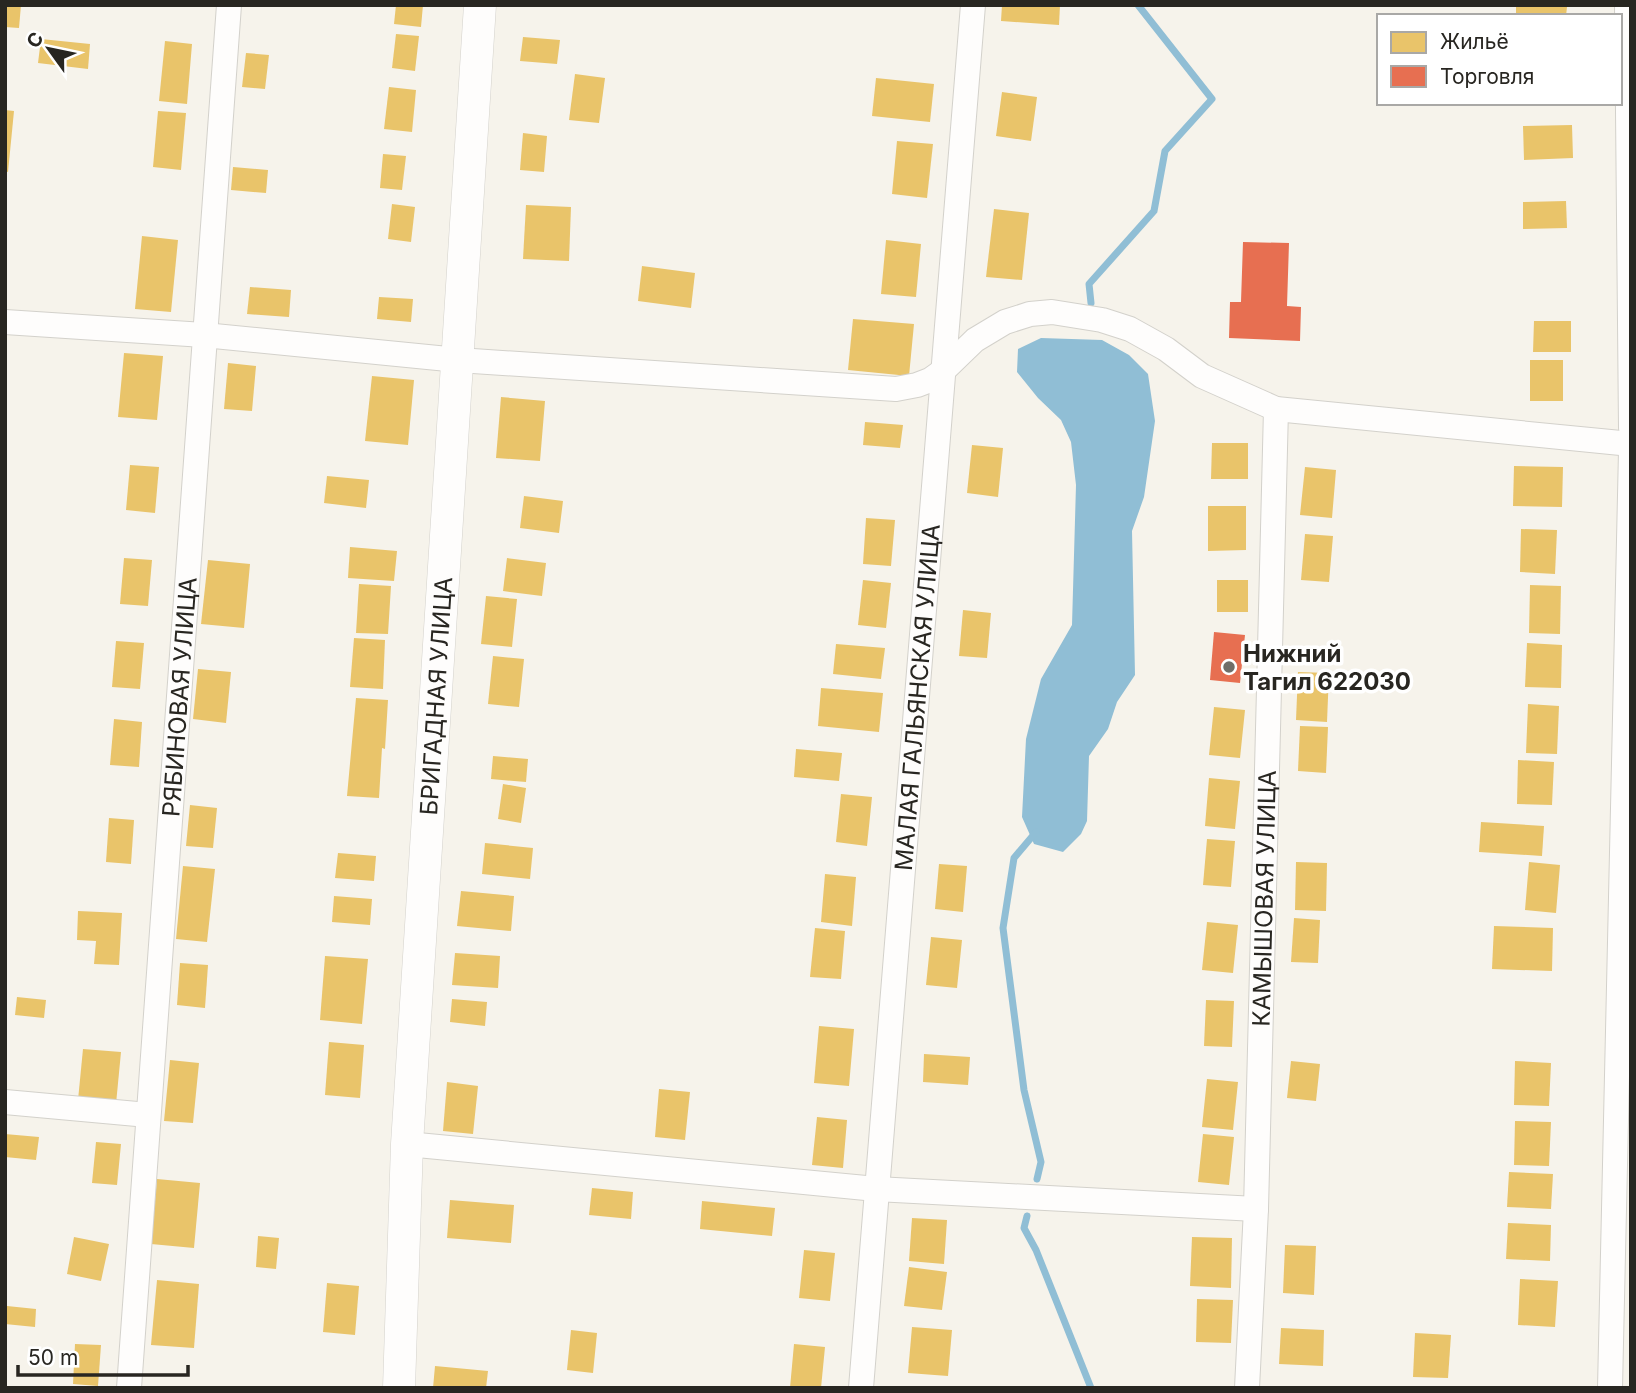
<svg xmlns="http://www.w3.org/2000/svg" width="1636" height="1393" font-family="Inter,sans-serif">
  <rect width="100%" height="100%" fill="#f6f3eb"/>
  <!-- water -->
  <polygon fill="#90bed5" points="1041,338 1102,340 1129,355 1148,374 1155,421 1144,497 1132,531 1135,675 1117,702 1108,729 1089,756 1087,821 1081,834 1063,852 1034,844 1022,817 1026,739 1041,679 1072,625 1076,485 1071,442 1061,420 1038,398 1017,372 1018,349"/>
  <!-- homes -->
  <g fill="#e9c46a">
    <polygon points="5,5 21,5 19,28 5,27"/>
    <polygon points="396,5 423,5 421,27 394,24"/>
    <polygon points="1002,5 1060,5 1059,25 1001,21"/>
    <polygon points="1516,7 1567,7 1566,16 1516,16"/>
    <polygon points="396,34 419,36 415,71 392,68"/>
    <polygon points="523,37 560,40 557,64 520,61"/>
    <polygon points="41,39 90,44 88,69 38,63"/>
    <polygon points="165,41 192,44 187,104 159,101"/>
    <polygon points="246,53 269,55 265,89 242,87"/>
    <polygon points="575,74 605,78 599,123 569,120"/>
    <polygon points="876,78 934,84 930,122 872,116"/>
    <polygon points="389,87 416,90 412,132 384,129"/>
    <polygon points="1002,92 1037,97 1031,141 996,136"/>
    <polygon points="5,110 14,111 8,172 5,171"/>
    <polygon points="158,111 186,113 181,170 153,167"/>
    <polygon points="1572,125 1573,158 1524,160 1523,126"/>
    <polygon points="523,133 547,136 544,172 520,170"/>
    <polygon points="897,141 933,144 927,198 892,194"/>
    <polygon points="383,154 406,156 402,190 380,188"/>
    <polygon points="233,167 268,170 266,193 231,190"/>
    <polygon points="1566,201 1567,228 1523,229 1523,202"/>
    <polygon points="392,204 415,207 411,242 388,239"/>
    <polygon points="526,205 571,207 569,261 523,259"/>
    <polygon points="994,209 1029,213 1022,280 986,277"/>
    <polygon points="142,236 178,240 171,312 135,309"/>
    <polygon points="886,240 921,244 916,297 881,294"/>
    <polygon points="642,266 695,273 691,308 638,301"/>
    <polygon points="250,287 291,290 289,317 247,314"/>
    <polygon points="379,297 413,299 411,322 377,319"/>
    <polygon points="853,319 914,324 909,376 848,370"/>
    <polygon points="1534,321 1571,321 1571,352 1533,352"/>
    <polygon points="124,353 163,356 157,420 118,417"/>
    <rect x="1530" y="360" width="33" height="41"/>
    <polygon points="228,363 256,366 252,411 224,409"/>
    <polygon points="372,376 414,380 408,445 365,441"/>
    <polygon points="501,397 545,401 540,461 496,458"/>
    <polygon points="865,422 903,425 900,448 863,445"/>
    <polygon points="1212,443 1248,443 1248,479 1211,479"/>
    <polygon points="972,445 1003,448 998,497 967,493"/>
    <polygon points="130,465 159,467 155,513 126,510"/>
    <polygon points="1514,466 1563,467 1562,507 1513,506"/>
    <polygon points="1305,467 1336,470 1332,518 1300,515"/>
    <polygon points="327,476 369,480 366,508 324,503"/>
    <polygon points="524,496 563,501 559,533 520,528"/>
    <polygon points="1208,506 1246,506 1246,550 1208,551"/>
    <polygon points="866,518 895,520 891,566 863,564"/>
    <polygon points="1521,529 1557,530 1555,574 1520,572"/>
    <polygon points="1305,534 1333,536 1329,582 1301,580"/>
    <polygon points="350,547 397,551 394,581 348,578"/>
    <polygon points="124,558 152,560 148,606 120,604"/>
    <polygon points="507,558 546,563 542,596 503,591"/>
    <polygon points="208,560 250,564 244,628 201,624"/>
    <polygon points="863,580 891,583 886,628 858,625"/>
    <rect x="1217" y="580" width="31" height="32"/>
    <polygon points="359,584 391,586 388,634 356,633"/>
    <polygon points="1530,585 1561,586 1560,634 1529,633"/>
    <polygon points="486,596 517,599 512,647 481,644"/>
    <polygon points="963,610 991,613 987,658 959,656"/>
    <polygon points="354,638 385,640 383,689 350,687"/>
    <polygon points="116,641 144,643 140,689 112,687"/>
    <polygon points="1527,643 1562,645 1561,688 1525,687"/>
    <polygon points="836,644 885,648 881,679 833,674"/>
    <polygon points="493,656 524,659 519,707 488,704"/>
    <polygon points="198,669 231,672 226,723 193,719"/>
    <polygon points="1298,672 1329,673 1327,722 1296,720"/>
    <polygon points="821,688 883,693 879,732 818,726"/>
    <polygon points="356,698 388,700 385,749 382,748 379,798 347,796"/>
    <polygon points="1528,704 1559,706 1557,754 1526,753"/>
    <polygon points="1214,707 1245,710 1240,758 1209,755"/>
    <polygon points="114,719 142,722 139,767 110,765"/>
    <polygon points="1300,726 1328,727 1326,773 1298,771"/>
    <polygon points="796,749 842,753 839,781 794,777"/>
    <polygon points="493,756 528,759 526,782 491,779"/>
    <polygon points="1518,760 1554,762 1552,805 1517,804"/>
    <polygon points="1209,778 1240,781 1235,829 1205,826"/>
    <polygon points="503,784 526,788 521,823 498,819"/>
    <polygon points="841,794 872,797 867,846 836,842"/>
    <polygon points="190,805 217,808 213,848 186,846"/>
    <polygon points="109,818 134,820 131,864 106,862"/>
    <polygon points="1481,822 1544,826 1542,856 1479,852"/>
    <polygon points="1207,839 1235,841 1231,887 1203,885"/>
    <polygon points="485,843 533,848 530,879 482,874"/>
    <polygon points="338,853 376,856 374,881 335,878"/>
    <polygon points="1296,862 1327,863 1326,911 1295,910"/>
    <polygon points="1529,862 1560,865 1556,913 1525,910"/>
    <polygon points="939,864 967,866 963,912 935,909"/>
    <polygon points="183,866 215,869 207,942 176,939"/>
    <polygon points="825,874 856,877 852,926 821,922"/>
    <polygon points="461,891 514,896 511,931 457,926"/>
    <polygon points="334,896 372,899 370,925 332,922"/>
    <polygon points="78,911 122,913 119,965 94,964 96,941 77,940"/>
    <polygon points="1294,918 1320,920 1318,963 1291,962"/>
    <polygon points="1207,922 1238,925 1233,973 1202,970"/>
    <polygon points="1494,926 1553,928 1552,971 1492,969"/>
    <polygon points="815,928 845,931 841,979 810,977"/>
    <polygon points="931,937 962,940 957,988 926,985"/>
    <polygon points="455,953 500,956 498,988 452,985"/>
    <polygon points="325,956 368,959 362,1024 320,1020"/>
    <polygon points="180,963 208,965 205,1008 177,1005"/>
    <polygon points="17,997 46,1000 44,1018 15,1015"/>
    <polygon points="452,999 487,1002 485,1026 450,1022"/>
    <polygon points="1206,1000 1234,1001 1232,1047 1204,1046"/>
    <polygon points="819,1026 854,1029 849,1086 814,1083"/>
    <polygon points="329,1042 364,1045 360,1098 325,1095"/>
    <polygon points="83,1049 121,1052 116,1104 78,1100"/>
    <polygon points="924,1054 970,1057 968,1085 923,1082"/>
    <polygon points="170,1060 199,1063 193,1123 164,1121"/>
    <polygon points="1291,1061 1320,1064 1316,1101 1287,1098"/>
    <polygon points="1515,1061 1551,1063 1549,1106 1514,1105"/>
    <polygon points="1207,1079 1238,1082 1233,1130 1202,1127"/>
    <polygon points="447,1082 478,1086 473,1134 443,1131"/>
    <polygon points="659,1089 690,1092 685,1140 655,1137"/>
    <polygon points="817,1117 847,1120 843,1168 812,1165"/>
    <polygon points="1515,1121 1551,1122 1549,1166 1514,1165"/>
    <polygon points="5,1134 39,1137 36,1160 5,1157"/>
    <polygon points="1203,1134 1234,1137 1229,1185 1198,1182"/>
    <polygon points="96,1142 121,1144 117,1185 92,1183"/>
    <polygon points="1509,1172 1553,1174 1551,1209 1507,1207"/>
    <polygon points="157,1179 200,1183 194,1248 151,1244"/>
    <polygon points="592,1188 633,1192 631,1219 589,1215"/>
    <polygon points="450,1200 514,1205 511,1243 447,1238"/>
    <polygon points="702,1201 775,1208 772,1236 700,1229"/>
    <polygon points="912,1218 947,1220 944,1264 909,1261"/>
    <polygon points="1508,1223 1551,1225 1550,1261 1506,1259"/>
    <polygon points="258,1236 279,1238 276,1269 256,1267"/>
    <polygon points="74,1237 109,1244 101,1281 67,1274"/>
    <polygon points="1192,1237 1232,1238 1231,1288 1190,1286"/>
    <polygon points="1285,1245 1316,1246 1314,1295 1283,1293"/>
    <polygon points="804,1250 835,1253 830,1301 799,1298"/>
    <polygon points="909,1267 947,1272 942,1310 904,1306"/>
    <polygon points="1520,1279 1558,1281 1555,1327 1518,1325"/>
    <polygon points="157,1280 199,1284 194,1348 151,1345"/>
    <polygon points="327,1283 359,1286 355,1335 323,1332"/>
    <polygon points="1197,1299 1233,1300 1231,1343 1196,1342"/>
    <polygon points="7,1306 36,1309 35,1327 5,1324"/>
    <polygon points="912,1327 952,1330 948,1376 908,1373"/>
    <polygon points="1281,1328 1324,1330 1323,1366 1279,1364"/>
    <polygon points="571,1330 597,1333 593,1373 567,1370"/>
    <polygon points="1415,1333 1451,1335 1448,1378 1413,1377"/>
    <polygon points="75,1344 101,1345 98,1386 73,1384"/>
    <polygon points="794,1344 825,1347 821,1388 790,1388"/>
    <polygon points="435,1366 488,1371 486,1388 433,1388"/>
  </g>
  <!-- shops -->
  <g fill="#e76f51">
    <polygon points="1243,242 1289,243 1287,306 1301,307 1300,341 1229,338 1230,302 1241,302"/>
    <polygon points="1214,632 1245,635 1240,683 1210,680"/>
  </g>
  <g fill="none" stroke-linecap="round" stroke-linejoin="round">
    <!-- stream -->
    <g stroke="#90bed5" stroke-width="7">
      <polyline points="1091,303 1089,284 1154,211 1165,151 1212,99 1138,5"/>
      <polyline points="1036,832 1014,858 1003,928 1024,1090 1041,1162 1037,1179"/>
      <polyline points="1027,1216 1024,1228 1036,1250 1091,1388"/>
    </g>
    <defs>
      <g id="minor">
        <polyline points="1627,5 1631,428"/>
        <polyline points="5,322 204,335 458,360 896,389 917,385 930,380 944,370 975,340 1005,322 1030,314 1052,312 1102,320 1130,329 1166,349 1202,376 1276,409 1631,444"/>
        <polyline points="5,1102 148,1115"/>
        <polyline points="407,1144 876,1189 1256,1209"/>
        <path id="s1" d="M 129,1388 L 229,5"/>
        <path id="s2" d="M 861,1388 L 973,5"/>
        <path id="s3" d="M 1247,1388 L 1256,1209 L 1276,409"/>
        <polyline points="1610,1388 1631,451"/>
      </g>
      <g id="tertiary">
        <path id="s4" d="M 399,1388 L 407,1144 L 480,5"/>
      </g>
    </defs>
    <!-- minor casing -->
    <use href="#minor" stroke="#d3d1cb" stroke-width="26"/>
    <!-- tertiary casing -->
    <use href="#tertiary" stroke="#d3d1cb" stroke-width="33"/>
    <!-- minor -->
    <use href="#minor" stroke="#fefdfc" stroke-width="24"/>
    <!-- tertiary -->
    <use href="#tertiary" stroke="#fefdfc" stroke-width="32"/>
  </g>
  <!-- markers -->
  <circle fill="#706e68" stroke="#fff" stroke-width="2.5" cx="1229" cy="667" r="7"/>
  <g text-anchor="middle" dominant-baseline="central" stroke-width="7" stroke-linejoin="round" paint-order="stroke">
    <!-- poi labels -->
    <g font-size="24" font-weight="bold" fill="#282621" stroke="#fff" text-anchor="start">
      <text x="1243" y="653">Нижний<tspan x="1243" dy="28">Тагил 622030</tspan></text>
    </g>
    <!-- street labels -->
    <g font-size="24" fill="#282621" stroke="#fff">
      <text stroke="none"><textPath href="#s1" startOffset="693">РЯБИНОВАЯ УЛИЦА</textPath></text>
      <text stroke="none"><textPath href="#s4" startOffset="693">БРИГАДНАЯ УЛИЦА</textPath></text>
      <text stroke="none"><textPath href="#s2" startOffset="693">МАЛАЯ ГАЛЬЯНСКАЯ УЛИЦА</textPath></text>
      <text stroke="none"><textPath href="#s3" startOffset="490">КАМЫШОВАЯ УЛИЦА</textPath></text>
    </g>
  </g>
  <!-- border -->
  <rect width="1636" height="1393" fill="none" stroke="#282621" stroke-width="14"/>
  <!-- legend -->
  <rect x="1377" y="14" width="245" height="91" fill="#ffffff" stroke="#a9a8a6" stroke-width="2"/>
  <rect x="1391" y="32" width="35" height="21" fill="#e9c46a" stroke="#a9a8a6" stroke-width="2"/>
  <text x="1440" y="49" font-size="21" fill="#282621">Жильё</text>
  <rect x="1391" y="66" width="35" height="21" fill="#e76f51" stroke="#a9a8a6" stroke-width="2"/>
  <text x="1440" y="84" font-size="21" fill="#282621">Торговля</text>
  <!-- north arrow -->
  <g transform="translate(49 49) rotate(303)" stroke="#ffffff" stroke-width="5" paint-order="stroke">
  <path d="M0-5L12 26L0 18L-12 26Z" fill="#282621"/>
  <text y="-10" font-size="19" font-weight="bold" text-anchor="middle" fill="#282621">С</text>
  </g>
  <!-- scale -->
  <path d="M18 1365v10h170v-10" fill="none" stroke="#282621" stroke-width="3.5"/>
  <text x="28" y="1365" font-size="21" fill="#282621" stroke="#ffffff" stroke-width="5" paint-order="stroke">50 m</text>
</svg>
